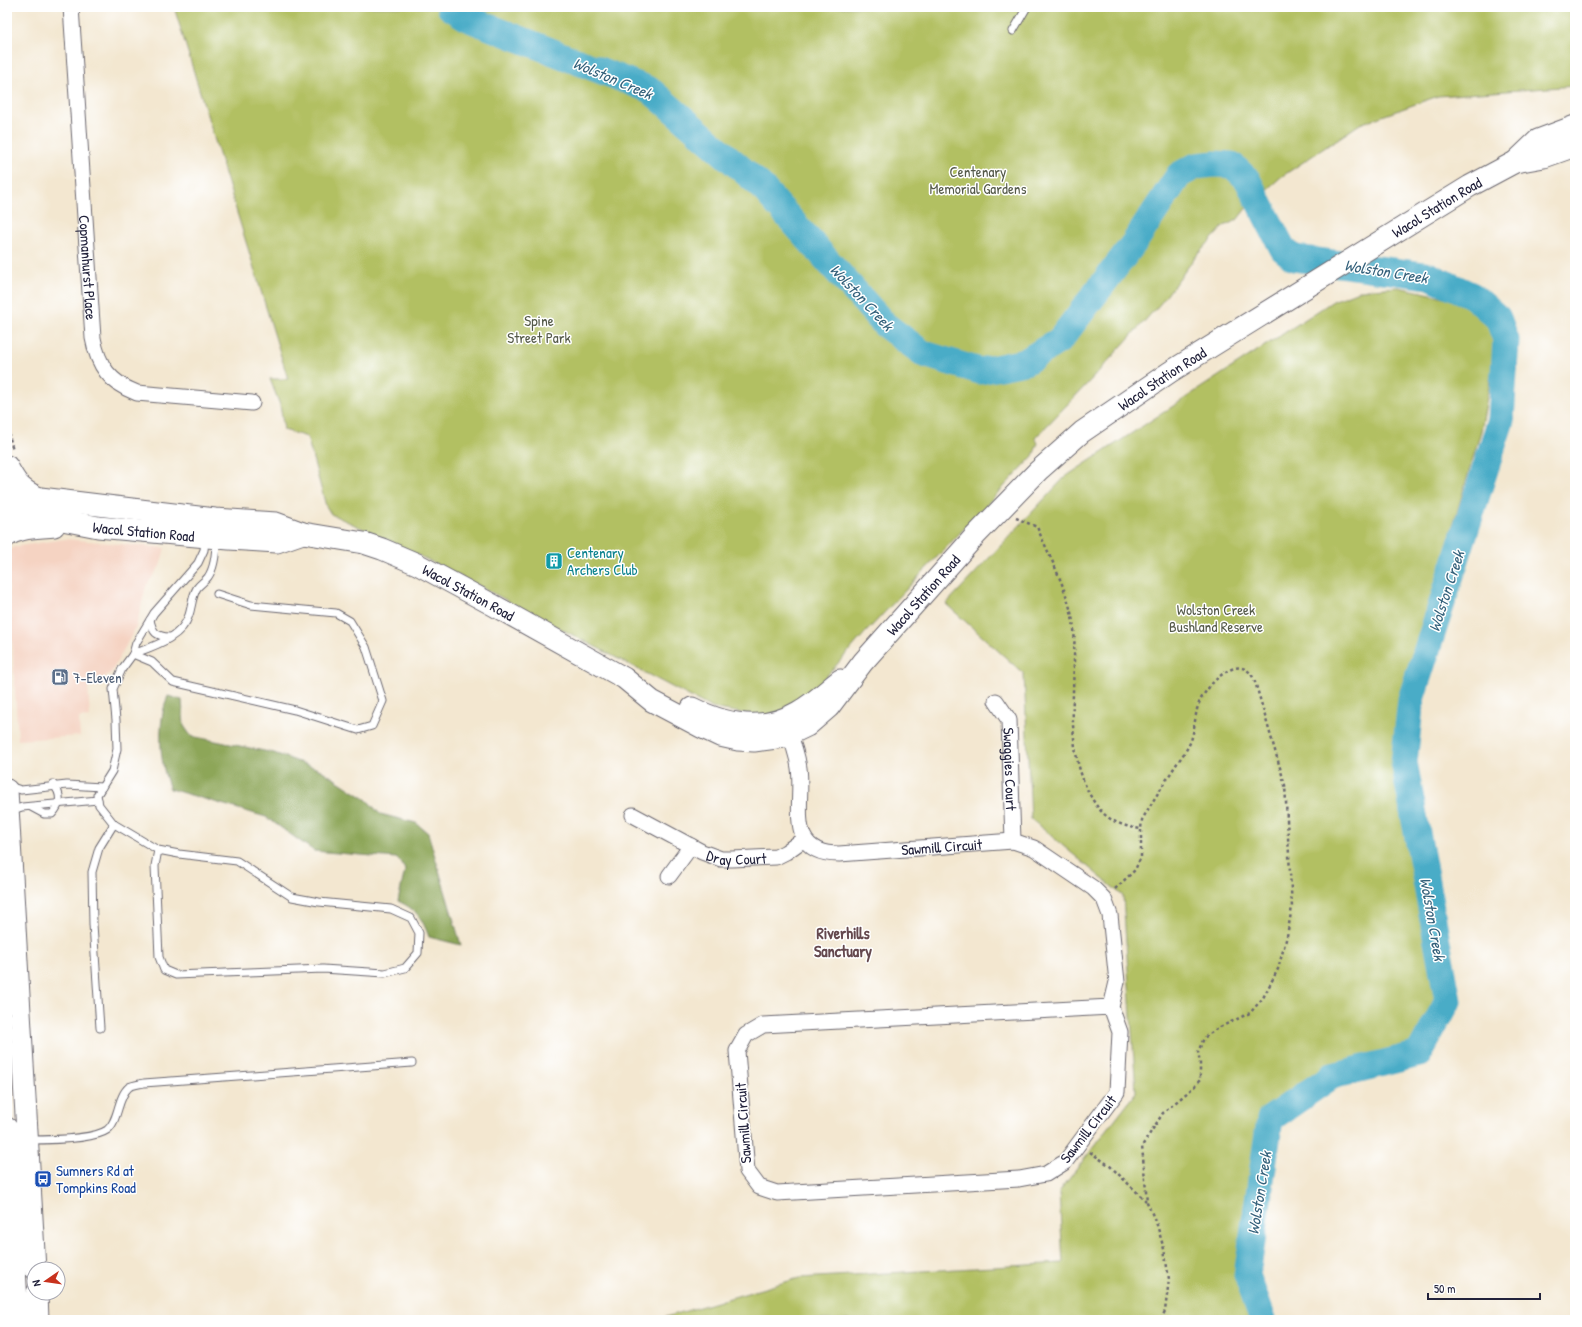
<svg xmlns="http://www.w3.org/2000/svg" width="1582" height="1327" font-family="'Patrick Hand',sans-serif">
  <rect width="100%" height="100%" fill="#fff"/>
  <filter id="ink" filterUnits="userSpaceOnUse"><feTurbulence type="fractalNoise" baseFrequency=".025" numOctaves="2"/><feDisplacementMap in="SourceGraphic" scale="8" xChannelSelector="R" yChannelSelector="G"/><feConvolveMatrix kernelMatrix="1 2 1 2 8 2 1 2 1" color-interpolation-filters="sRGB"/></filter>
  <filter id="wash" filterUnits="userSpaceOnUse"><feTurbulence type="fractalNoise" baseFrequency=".012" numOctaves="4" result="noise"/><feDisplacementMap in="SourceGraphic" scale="16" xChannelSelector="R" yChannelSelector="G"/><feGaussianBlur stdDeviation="0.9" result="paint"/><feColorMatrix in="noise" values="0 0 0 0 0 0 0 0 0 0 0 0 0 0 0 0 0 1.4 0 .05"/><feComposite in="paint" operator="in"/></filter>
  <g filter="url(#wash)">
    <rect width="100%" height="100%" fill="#f3e7d0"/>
    <!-- built -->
    <polygon fill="#f5d3c2" points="65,539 165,548 160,566 146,586 136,627 111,673 88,687 90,717 79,718 80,736 18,740 7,557 9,552 14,547"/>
    <!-- green -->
    <g fill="#b2c062" stroke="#6a714e">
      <polygon points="174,7 1575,7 1575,86 1438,96 1360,124 1281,177 1248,206 1237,220 1224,226 1197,255 1160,304 1089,382 1035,438 1038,443 1033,456 865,633 823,680 796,706 765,717 712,708 487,590 396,544 331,514 326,506 307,437 284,430 280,405 270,379 288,379"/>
      <polygon points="1398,287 1463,301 1486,320 1496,347 1481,431 1400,705 1396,770 1437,998 1413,1047 1327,1070 1258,1117 1238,1278 1254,1320 655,1320 799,1278 1063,1263 1059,1192 1136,1092 1123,896 1031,819 1024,674 946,604 1065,477 1333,301 1361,290"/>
    </g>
    <!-- forest -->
    <path fill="#8da658" stroke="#58644a" d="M 168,696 L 182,700 L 184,726 L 191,736 L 274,753 L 321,770 L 367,800 L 380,814 L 416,823 L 428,833 L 461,945 L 429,937 C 422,918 417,910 398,901 L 405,870 L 401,862 L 396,858 L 314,851 L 266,817 L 170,789 C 159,763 157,722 168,696 Z"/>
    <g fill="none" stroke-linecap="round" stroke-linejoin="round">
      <!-- river -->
      <polyline stroke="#48acc7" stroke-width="27" points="450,7 469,19 650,90 760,185 885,325 924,354 980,371 1025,362 1060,340 1134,243 1179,175 1196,166 1215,164 1232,165 1247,179 1283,249 1294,258 1430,276 1473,296 1498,318 1506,340 1501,420 1411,699 1404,762 1448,1001 1419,1054 1332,1076 1270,1119 1247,1275 1263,1320"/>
    </g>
  </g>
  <g filter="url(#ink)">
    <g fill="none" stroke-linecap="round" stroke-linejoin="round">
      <defs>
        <g id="lane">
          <polyline points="1013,31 1027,7"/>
          <path d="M 150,620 C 153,633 156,636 169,637"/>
          <polyline points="133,654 152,662 173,682 295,710 358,730 372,726 383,701 366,647 350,621 336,613 251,605 217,594"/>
          <path d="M 133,654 C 154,646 182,638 189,615 C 192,606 192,596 197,588 C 200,584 205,581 208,577 C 215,567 216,551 216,539"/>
          <polyline points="10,784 12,787 21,790 67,785 102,787"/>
          <path d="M 31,807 L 44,814 L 52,814 C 61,805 62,794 53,784"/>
          <polyline points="11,813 13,810 22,807 98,800"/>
          <polyline points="158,850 155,866 159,957 164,970 176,975 323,969 385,973 405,968 418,953 419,933 411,918 391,909 319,902 292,897 237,861 179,854 158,850 114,824 99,805 97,795 112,771 117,749 116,720 113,689 122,669 133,654 136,643 154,613 198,563 204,550 205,540"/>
          <polyline points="100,1028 93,924 92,872 99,848 114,824"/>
          <path d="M 28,1140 C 46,1140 93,1140 107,1130 C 119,1121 117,1097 129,1087 C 132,1085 140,1084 144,1083 L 412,1063"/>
        </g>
        <g id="street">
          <path id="s1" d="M 71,7 L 93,338 C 98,366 110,383 137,393 L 252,403"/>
          <path id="s2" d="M 996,701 L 1009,720 L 1013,841"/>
          <path id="s3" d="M 786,726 C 792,740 797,753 799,768 C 804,804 784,854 839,854 L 1013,841 L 1034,848 L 1093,888 L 1104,899 L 1110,915 L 1117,982 L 1111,1007 L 1120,1032 L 1117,1092 L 1065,1162 L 1046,1174 L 1019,1179 L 777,1193 L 759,1187 L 747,1171 L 737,1051 L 746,1035 L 763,1025 L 1111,1007"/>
          <path id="s4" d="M 633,815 L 702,852 L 721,859 L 732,859 L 776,857 L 786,852 L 804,839"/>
          <polyline points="669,876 691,846"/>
        </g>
        <g id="secondary">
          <polyline points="1515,162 1544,157 1575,146"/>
          <path d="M 7,466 C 16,483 20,489 37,497"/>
          <path id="s5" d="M 7,494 L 215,519 L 276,523 L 303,533 L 364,543 L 382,549 L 417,564 L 493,605 L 624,678 L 652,701 L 701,727 L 720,736 L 738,740 L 754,741 L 784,737 L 807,726 L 829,707 L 863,662 L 975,536 L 1038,471 L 1082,432 L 1170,372 L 1418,218 L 1470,186 L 1515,162 L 1538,140 L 1575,126"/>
          <path id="s6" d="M 7,513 L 42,516 L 98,527 L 229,539 L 277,542 L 303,533"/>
          <path d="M 7,536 C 19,527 39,528 54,526"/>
          <path d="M 692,708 C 726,725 764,732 798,712 C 814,703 826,691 840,680"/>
          <polyline points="7,790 35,1269"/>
          <polyline points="7,1128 18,1320"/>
          <polyline points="37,1293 38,1320"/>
        </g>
      </defs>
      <!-- lane casing -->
      <use href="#lane" stroke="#6b676f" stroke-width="9"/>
      <!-- street casing -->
      <use href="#street" stroke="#6b676f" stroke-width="17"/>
      <!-- secondary casing -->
      <use href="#secondary" stroke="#6b676f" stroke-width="23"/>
      <!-- path -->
      <g stroke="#6b676f" stroke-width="2.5" stroke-dasharray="3 3" stroke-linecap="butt">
        <polyline points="7,427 13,450"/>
        <path d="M 1016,518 L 1037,527 C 1051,560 1070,594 1074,629 C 1075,639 1074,650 1074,660 C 1073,704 1068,750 1088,791 C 1100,816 1114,825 1141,829 L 1142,820 C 1152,802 1163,785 1174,768 C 1179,760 1185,753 1189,745 C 1196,731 1194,712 1200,701 C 1207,686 1235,654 1251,674 C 1253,677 1255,682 1256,685 L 1285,785 L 1292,907 L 1287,936 L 1278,969 L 1263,998 L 1250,1013 L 1218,1028 L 1204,1038 L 1198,1052 L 1200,1062 L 1200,1080 L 1194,1087 L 1163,1113 L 1142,1146 L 1147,1202 L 1157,1225 L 1164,1249 L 1169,1279 L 1165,1311 L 1161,1320"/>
        <polyline points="1115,889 1135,870 1141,857 1141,829"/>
        <polyline points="1090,1152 1110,1166 1146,1201"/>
      </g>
      <!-- lane -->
      <use href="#lane" stroke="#fff" stroke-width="7"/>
      <!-- street -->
      <use href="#street" stroke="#fff" stroke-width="15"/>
      <!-- secondary -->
      <use href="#secondary" stroke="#fff" stroke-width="21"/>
    </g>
  </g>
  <!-- icons -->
  <defs>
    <symbol id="building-square" viewBox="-11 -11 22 22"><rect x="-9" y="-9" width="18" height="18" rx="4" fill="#0f9aa8" stroke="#fff"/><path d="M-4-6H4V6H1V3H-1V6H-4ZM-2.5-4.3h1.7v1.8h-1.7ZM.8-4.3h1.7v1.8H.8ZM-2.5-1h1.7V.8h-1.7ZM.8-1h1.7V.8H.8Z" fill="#fff"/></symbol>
    <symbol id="fuel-square" viewBox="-11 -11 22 22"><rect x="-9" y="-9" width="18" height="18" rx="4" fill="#5c6f8a" stroke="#fff"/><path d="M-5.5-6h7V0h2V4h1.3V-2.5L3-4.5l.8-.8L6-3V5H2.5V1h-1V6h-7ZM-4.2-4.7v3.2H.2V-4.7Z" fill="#fff"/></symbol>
    <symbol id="bus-square" viewBox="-11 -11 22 22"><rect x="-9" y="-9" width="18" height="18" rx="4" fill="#1a4fb4" stroke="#fff"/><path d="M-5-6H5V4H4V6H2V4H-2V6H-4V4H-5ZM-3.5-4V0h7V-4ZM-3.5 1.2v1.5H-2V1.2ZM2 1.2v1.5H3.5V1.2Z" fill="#fff"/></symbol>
  </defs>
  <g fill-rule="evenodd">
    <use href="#building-square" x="544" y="551" width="20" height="20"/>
    <use href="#fuel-square" x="50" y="667" width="20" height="20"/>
    <use href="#bus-square" x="33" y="1169" width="20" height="20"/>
  </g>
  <g text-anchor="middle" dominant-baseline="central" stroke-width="3" stroke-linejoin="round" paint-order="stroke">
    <!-- park labels -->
    <g font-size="15" fill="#545949" stroke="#fff">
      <text x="978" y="171">Centenary<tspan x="978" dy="17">Memorial Gardens</tspan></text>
      <text x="539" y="320">Spine<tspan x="539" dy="17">Street Park</tspan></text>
      <text x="1216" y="609">Wolston Creek<tspan x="1216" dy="17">Bushland Reserve</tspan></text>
    </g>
    <!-- street labels -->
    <g font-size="15" fill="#22223b" stroke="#fff">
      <text stroke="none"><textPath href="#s5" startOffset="1681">Wacol Station Road</textPath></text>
      <text stroke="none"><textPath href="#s1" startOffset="261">Copmanhurst Place</textPath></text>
      <text stroke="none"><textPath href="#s5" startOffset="1357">Wacol Station Road</textPath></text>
      <text stroke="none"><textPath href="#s6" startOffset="138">Wacol Station Road</textPath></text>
      <text stroke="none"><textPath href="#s5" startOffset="477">Wacol Station Road</textPath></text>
      <text stroke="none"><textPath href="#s5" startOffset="1033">Wacol Station Road</textPath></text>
      <text stroke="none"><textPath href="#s2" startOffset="72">Swaggies Court</textPath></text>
      <text stroke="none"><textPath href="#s3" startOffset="258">Sawmill Circuit</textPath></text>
      <text stroke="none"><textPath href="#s4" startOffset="114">Dray Court</textPath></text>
      <text transform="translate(743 1123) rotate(-94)">Sawmill Circuit</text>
      <text transform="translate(1088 1129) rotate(-52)">Sawmill Circuit</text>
    </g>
    <!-- culture labels -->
    <g font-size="15" fill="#0d838f" stroke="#fff" text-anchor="start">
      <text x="567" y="552">Centenary<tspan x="567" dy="17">Archers Club</tspan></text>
    </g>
    <!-- service labels -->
    <g font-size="15" fill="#4e5e75" stroke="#fff" text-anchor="start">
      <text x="73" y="677">7-Eleven</text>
    </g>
    <!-- transit labels -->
    <g font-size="15" fill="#164399" stroke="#fff" text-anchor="start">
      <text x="56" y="1170">Sumners Rd at<tspan x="56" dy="17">Tompkins Road</tspan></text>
    </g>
    <!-- water labels -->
    <g font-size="16" font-style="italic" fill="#33607a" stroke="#fff">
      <text transform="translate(613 78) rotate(23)">Wolston Creek</text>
      <text transform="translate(1386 271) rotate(9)">Wolston Creek</text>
      <text transform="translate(862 297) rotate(47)">Wolston Creek</text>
      <text transform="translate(1446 591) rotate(-72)">Wolston Creek</text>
      <text transform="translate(1433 919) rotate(80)">Wolston Creek</text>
      <text transform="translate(1259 1193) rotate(-81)">Wolston Creek</text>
    </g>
    <!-- neighbourhood labels -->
    <g font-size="16" font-weight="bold" fill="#65494f" stroke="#fff">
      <text x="843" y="933">Riverhills<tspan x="843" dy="18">Sanctuary</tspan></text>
    </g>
  </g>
  <!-- margin -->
  <rect width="1582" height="1327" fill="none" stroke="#fff" stroke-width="24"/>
  <!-- north arrow -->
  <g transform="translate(46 1281) rotate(257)"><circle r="19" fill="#ffffff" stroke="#a7a7b1"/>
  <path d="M0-3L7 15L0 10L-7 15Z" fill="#c8321e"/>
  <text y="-6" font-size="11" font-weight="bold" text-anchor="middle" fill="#22223b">N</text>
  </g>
  <!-- scale -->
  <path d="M1428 1293v6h112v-6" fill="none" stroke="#22223b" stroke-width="2"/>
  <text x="1434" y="1293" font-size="12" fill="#22223b" stroke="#ffffff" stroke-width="3" paint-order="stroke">50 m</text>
</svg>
